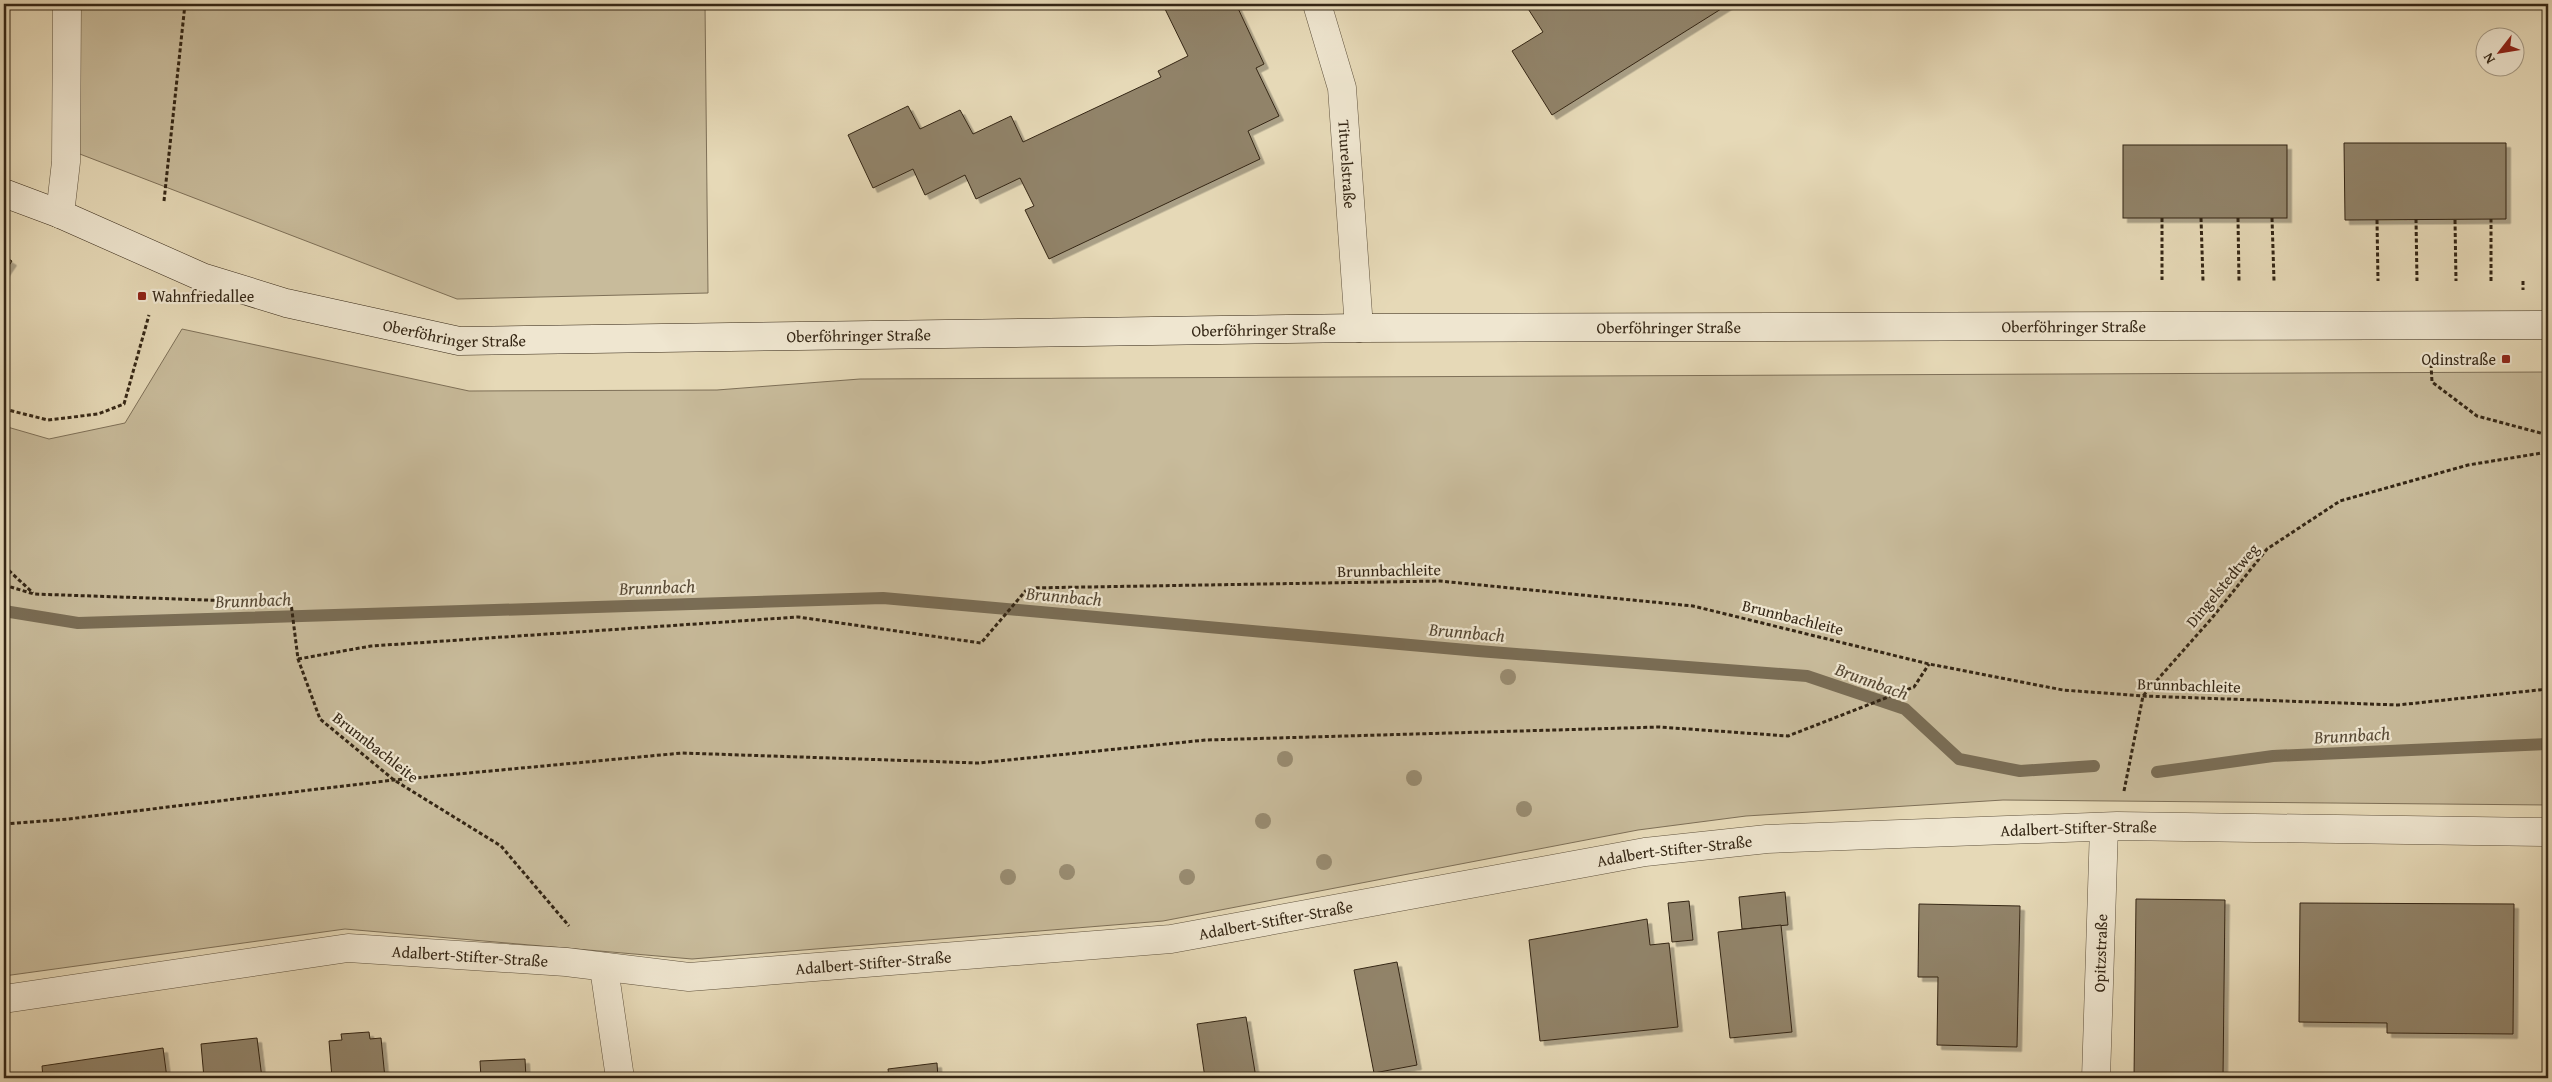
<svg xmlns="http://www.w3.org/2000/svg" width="2552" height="1082" font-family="'Gentium Book Plus',serif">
  <defs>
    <filter id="shadow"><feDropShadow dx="4.5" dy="4.5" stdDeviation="0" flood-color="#0004"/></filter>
  </defs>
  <rect width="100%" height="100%" fill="#e6d9b7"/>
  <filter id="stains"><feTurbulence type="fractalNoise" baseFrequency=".004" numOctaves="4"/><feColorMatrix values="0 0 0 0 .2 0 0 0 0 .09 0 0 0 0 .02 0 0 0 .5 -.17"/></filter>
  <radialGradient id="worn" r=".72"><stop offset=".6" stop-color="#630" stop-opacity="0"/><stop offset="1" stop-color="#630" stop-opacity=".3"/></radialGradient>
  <!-- green -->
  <g fill="#c8bb9b" stroke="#7e7058">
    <polygon points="74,4 705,4 708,293 457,299 72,151"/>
    <polygon points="182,329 469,391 717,390 860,379 2548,372 2548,805 2003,800 1746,816 1638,830 1163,921 692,959 345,929 4,976 4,426 49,439 125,423"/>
  </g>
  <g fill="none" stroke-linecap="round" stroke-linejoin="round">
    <!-- stream -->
    <g stroke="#7a6d55" stroke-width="12">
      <polyline points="4,611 78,623 883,598 1478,651 1807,676 1905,709 1959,759 2020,771 2094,766"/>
      <polyline points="2157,772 2273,756 2548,744"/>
    </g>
  </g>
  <!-- building -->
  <g fill="#918369" stroke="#342615" filter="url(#shadow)">
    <polygon points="1176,4 1236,4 1264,64 1256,68 1279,116 1248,131 1260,159 1049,259 1025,210 1034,206 1020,178 976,199 965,175 925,195 913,169 873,188 848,135 908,106 920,129 960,110 973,134 1011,116 1023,142 1161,77 1158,71 1188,56 1165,9"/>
    <polygon points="1525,4 1729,4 1552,115 1512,51 1543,32"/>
    <rect x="2545" y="138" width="3" height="80"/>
    <polygon points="2344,143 2506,143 2506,219 2345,220"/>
    <rect x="2123" y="145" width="164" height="73"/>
    <polygon points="4,256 12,261 4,273"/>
    <polygon points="1785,892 1788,925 1742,929 1739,897"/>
    <polygon points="2136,899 2225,900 2223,1078 2134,1078"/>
    <polygon points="1689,901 1693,940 1672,942 1668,903"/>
    <polygon points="2300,903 2514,904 2513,1034 2387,1033 2387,1023 2299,1022"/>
    <polygon points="1919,904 2020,906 2017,1047 1937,1045 1938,977 1918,977"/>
    <polygon points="1647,919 1650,945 1669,943 1678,1027 1540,1041 1529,940"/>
    <polygon points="1781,925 1792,1032 1730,1038 1718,932"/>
    <polygon points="1397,962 1417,1065 1374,1073 1354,970"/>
    <polygon points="1246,1017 1256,1078 1205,1078 1197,1024"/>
    <polygon points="369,1032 370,1039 381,1038 385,1078 332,1078 329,1041 342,1040 341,1034"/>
    <polygon points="257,1038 262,1078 204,1078 201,1044"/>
    <polygon points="163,1048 167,1078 43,1078 42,1066"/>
    <polygon points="525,1059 526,1078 481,1078 480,1061"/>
    <polygon points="937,1063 938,1078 889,1078 888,1069"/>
  </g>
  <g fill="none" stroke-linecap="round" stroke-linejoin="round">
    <defs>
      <g id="minor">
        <path id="s1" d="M 1317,4 L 1342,88 L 1359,328"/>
        <polyline points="60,214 66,162 67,4"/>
        <polyline points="604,968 620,1078"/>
        <path id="s2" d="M 4,999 L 348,948 L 566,962 L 689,977 L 1171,939 L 1645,852 L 1767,839 L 2117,826 L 2548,832"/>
        <path id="s3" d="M 2096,1078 L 2104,827"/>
      </g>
      <g id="secondary">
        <path id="s4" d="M 4,193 L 60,214 L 202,277 L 286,303 L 459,341 L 1359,328 L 2548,325"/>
      </g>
    </defs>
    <!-- minor casing -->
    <use href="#minor" stroke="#60533e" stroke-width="29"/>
    <!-- secondary casing -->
    <use href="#secondary" stroke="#342615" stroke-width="29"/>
    <!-- path -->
    <g stroke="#342615" stroke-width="3" stroke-dasharray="4 2.5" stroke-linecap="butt">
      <polyline points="164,201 185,4"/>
      <polyline points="2162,218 2162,280"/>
      <polyline points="2201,218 2203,281"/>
      <polyline points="2238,218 2239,281"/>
      <polyline points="2272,218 2274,281"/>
      <polyline points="2416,219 2417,281"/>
      <polyline points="2377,220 2378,281"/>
      <polyline points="2455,220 2456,281"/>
      <polyline points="2491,281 2491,219"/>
      <polyline points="2523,281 2523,290"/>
      <polyline points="2431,364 2432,382 2477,416 2548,435"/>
      <polyline points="4,409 48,420 98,414 124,404 149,315"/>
      <polyline points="4,566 33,593"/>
      <polyline points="4,585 34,594 291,603 298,659 320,719 394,780 501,846 569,926"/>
      <polyline points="298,659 371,646 798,617 981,643 1028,588 1440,581 1693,606 1929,664 2063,690 2143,696 2398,705 2548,689"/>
      <polyline points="2124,791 2143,696 2212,618 2267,549 2340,501 2468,465 2548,452"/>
      <polyline points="4,824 68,819 394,780 682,753 978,763 1206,740 1659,727 1788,736 1914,687 1929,664"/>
    </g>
    <!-- minor -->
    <use href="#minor" stroke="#efe6d0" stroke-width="28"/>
    <!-- secondary -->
    <use href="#secondary" stroke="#efe6d0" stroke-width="28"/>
  </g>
  <!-- trees -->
  <g fill="#988b70">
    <circle cx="1508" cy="677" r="8"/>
    <circle cx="1285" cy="759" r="8"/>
    <circle cx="1414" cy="778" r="8"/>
    <circle cx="1524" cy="809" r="8"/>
    <circle cx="1263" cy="821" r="8"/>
    <circle cx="1324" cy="862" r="8"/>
    <circle cx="1067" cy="872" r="8"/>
    <circle cx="1008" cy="877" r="8"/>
    <circle cx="1187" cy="877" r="8"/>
  </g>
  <!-- markers -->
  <g fill="#8f2418" stroke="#efe6d0" stroke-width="2">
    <rect x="137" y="291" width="10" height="10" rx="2.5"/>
    <rect x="2501" y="354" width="10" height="10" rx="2.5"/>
  </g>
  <g text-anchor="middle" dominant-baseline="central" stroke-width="4.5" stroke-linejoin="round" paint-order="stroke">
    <!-- street labels -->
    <g font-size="16" fill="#342615" stroke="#efe6d0">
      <text stroke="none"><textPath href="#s1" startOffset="164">Titurelstraße</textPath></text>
      <text stroke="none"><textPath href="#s4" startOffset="2095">Oberföhringer Straße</textPath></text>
      <text stroke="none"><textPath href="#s4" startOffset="1690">Oberföhringer Straße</textPath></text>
      <text stroke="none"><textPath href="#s4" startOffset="1285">Oberföhringer Straße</textPath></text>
      <text stroke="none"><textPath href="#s4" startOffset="475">Oberföhringer Straße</textPath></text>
      <text stroke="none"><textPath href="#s4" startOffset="880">Oberföhringer Straße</textPath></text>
      <text transform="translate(1389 570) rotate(-1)">Brunnbachleite</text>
      <text transform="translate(2222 585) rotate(-50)">Dingelstedtweg</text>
      <text transform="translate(1793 617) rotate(14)">Brunnbachleite</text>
      <text transform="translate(2189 685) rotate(2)">Brunnbachleite</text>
      <text transform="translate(376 747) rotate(38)">Brunnbachleite</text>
      <text stroke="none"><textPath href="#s2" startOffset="2090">Adalbert-Stifter-Straße</textPath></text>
      <text stroke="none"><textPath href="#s2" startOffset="1685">Adalbert-Stifter-Straße</textPath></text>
      <text stroke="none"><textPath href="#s2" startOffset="1280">Adalbert-Stifter-Straße</textPath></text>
      <text stroke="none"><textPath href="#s3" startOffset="125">Opitzstraße</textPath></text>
      <text stroke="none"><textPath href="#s2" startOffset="470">Adalbert-Stifter-Straße</textPath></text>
      <text stroke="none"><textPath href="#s2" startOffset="875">Adalbert-Stifter-Straße</textPath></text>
    </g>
    <!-- poi labels -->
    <g font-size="16" fill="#342615" stroke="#efe6d0" text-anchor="start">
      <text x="152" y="296">Wahnfriedallee</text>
      <text x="2496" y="359" text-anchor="end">Odinstraße</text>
    </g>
    <!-- water labels -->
    <g font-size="18" font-style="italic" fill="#574935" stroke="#efe6d0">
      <text transform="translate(657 587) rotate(-2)">Brunnbach</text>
      <text transform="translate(1064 596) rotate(5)">Brunnbach</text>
      <text transform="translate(253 600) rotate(-2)">Brunnbach</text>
      <text transform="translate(1467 632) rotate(5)">Brunnbach</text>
      <text transform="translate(1872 681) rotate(20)">Brunnbach</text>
      <text transform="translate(2352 735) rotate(-3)">Brunnbach</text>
    </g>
  </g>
  <!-- margin -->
  <rect width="2552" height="1082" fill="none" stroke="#e6d9b7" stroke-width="20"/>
  <rect x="5" y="5" width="2542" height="1072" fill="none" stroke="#342615" stroke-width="2.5"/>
  <rect x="10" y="10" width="2532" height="1062" fill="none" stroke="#342615"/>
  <!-- north arrow -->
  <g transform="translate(2500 52) rotate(239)"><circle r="24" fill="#efe6d0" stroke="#a49985"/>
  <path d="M0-4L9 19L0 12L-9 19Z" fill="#8f2418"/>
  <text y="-8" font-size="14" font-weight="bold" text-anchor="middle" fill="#342615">N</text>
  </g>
  <rect width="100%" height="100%" filter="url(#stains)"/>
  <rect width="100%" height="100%" fill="url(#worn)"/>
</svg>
